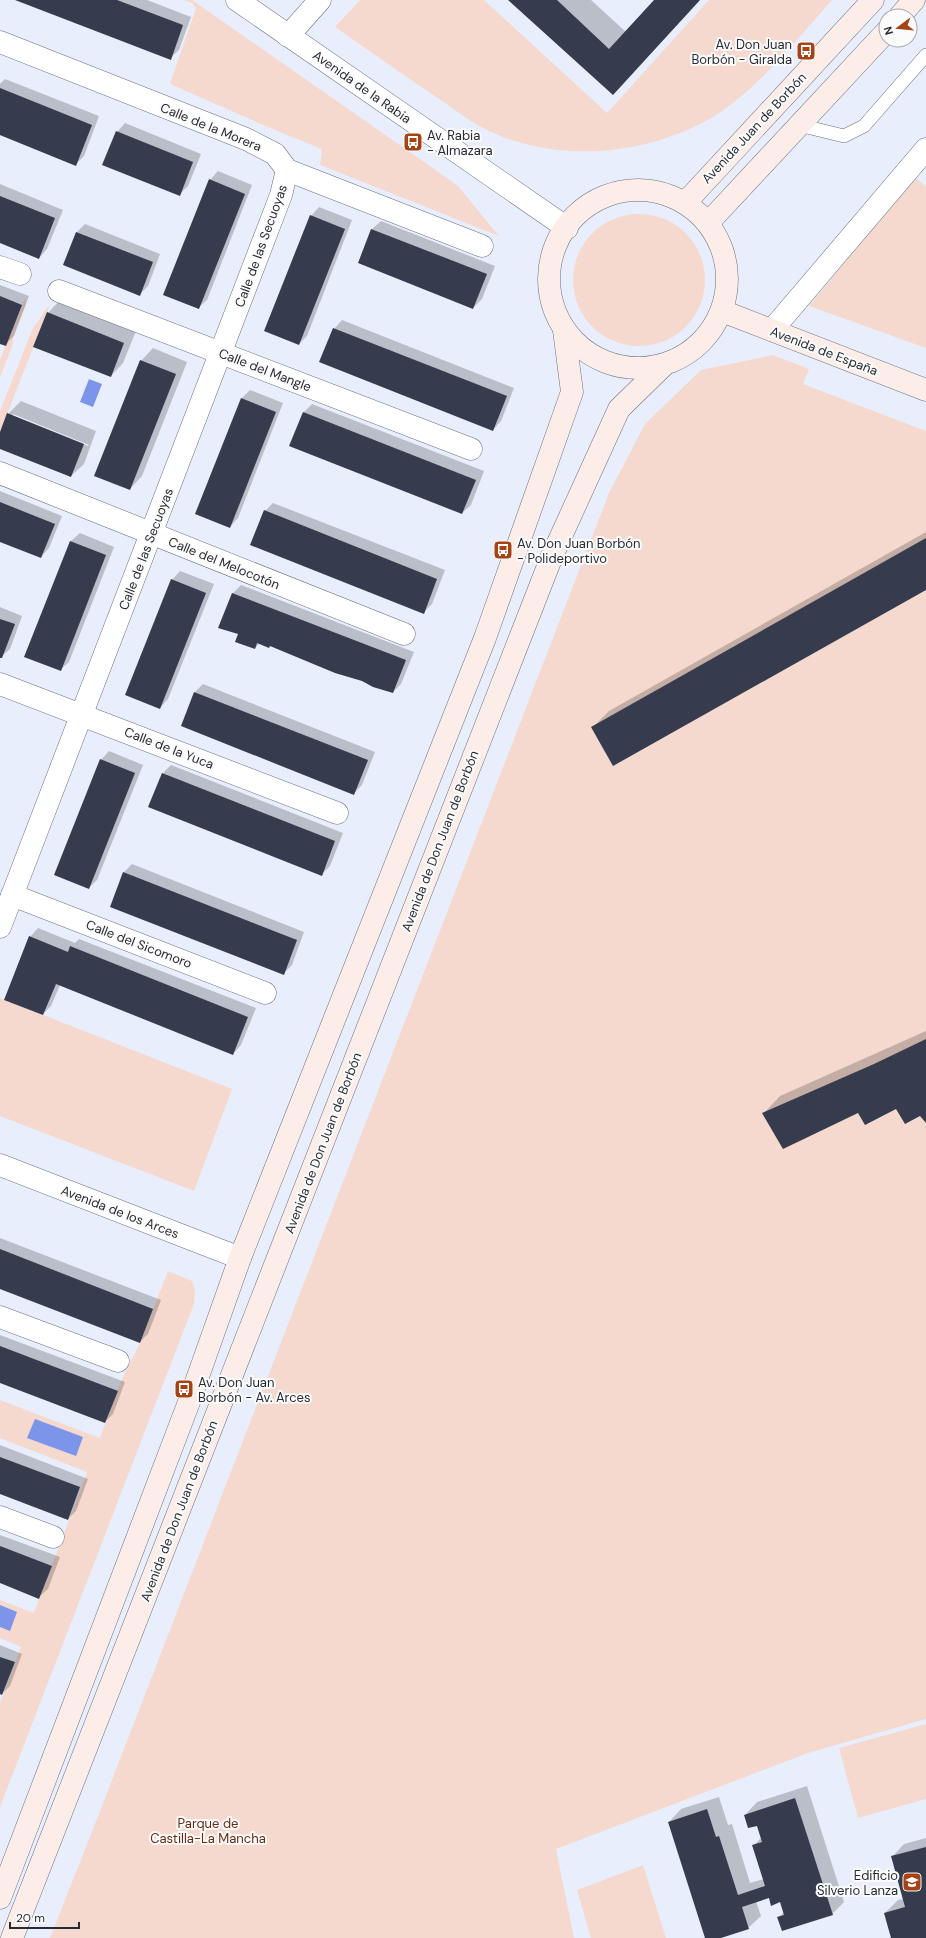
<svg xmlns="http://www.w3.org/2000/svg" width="926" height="1938" font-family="'DM Sans',sans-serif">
  <rect width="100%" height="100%" fill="#e9eefc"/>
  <!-- green -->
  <g fill="#f5d9ce">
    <polygon points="184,0 192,0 457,185 499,236 320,165 322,149 270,128 170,84 196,8 192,3"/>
    <path d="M 360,0 L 484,0 L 607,113 L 709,0 L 832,0 C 798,38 761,85 719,113 C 652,156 557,165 485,129 C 470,122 456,110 442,101 C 406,77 371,52 335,27 Z"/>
    <polygon points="915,177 926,187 926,348 809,306"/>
    <circle cx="639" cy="280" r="66"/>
    <polygon points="25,298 26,304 13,336 13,344 0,378 0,360"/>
    <path d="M 50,305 L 0,432 L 0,411 L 4,401 L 33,328 C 40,321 42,312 50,305 Z"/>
    <polygon points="773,355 809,369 803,384 926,431 926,1719 808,1753 556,1849 574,1938 50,1938 95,1824 609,493 645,424 701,370"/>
    <polygon points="0,998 232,1089 194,1191 0,1116"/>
    <polygon points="168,1271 192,1281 195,1291 194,1304 0,1807 0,1703 21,1647 0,1638 0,1600 34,1613 87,1472 0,1438 0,1400 100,1438 121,1381 140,1343"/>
    <polygon points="926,1724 926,1799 858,1818 839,1748"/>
    <polygon points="643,1865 666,1938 591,1938 577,1890"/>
  </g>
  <!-- water -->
  <g fill="#7c94e9">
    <polygon points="89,379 102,384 93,407 80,402"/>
    <polygon points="35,1419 83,1437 76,1456 27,1438"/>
    <polygon points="0,1605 17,1612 10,1631 0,1627"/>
  </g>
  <!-- shadow -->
  <g fill="#0003" fill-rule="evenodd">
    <polygon points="17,0 147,0 191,17 179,50 170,58"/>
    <polygon points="509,0 591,0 626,32 655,0 700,0 613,94"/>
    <polygon points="5,79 99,116 84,156 75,165 0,135 0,84"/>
    <polygon points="125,123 201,154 188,186 179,195 117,132"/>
    <polygon points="218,171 252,185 207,300 198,308 210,180"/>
    <polygon points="0,184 63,210 47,249 39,258 0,242"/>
    <polygon points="319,207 352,220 307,336 299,344 311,216"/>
    <polygon points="381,221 495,266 482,299 473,308 359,263 372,229"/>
    <polygon points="85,224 160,254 148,286 139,295 64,264 77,232"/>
    <polygon points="0,285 29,296 14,336 5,345 0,343"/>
    <polygon points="60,300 136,331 123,363 111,376 48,313"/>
    <polygon points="342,320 514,388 501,421 493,430 334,329"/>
    <polygon points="153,348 187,362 142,476 130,489 141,361"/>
    <polygon points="250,390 283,403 238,518 230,527 242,398"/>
    <path d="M 21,401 L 96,431 L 84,464 L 71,476 L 0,448 L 0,435 L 8,414 ZM 13,414 L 89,445 L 88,446 L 13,416 Z"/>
    <polygon points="312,404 484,471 471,505 462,513 290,446 304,412"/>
    <polygon points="0,491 62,516 49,548 41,557 0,540"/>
    <polygon points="273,503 445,570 432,604 424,612 265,511"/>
    <polygon points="926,532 926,589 593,727 609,711"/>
    <polygon points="80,533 114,547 69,662 60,670 26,656 71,541"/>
    <polygon points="180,571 214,584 168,699 160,708 172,580"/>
    <polygon points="241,585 414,652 401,684 393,692 270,645 260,643 255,648 240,634 232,594"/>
    <polygon points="0,607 22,616 10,649 1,657 0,656"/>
    <polygon points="203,684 375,752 362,785 354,793 195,692"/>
    <polygon points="109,751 143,765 97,880 89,888 101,760"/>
    <polygon points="171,765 343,833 330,866 322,874 163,773"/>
    <polygon points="132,864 304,932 292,965 283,974 111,906 124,872"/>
    <polygon points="38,928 75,943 79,939 256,1008 241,1045 233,1054 60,985 51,1006 43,1014 30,937"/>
    <polygon points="926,1031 926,1122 920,1115 896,1108 859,1112 764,1113 780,1096"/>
    <polygon points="0,1238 161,1300 148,1334 140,1342 0,1287"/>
    <polygon points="0,1335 125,1382 113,1414 105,1422 0,1382"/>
    <polygon points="0,1445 88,1479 76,1511 68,1519 0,1493"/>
    <polygon points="0,1535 60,1557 48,1589 39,1597 0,1582"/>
    <polygon points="0,1645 22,1654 10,1686 2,1694 0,1693"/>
    <polygon points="807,1786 844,1902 832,1914 779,1917 784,1912 780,1901 770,1897 756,1901 761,1916 748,1928 718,1938 706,1938 669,1822 681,1809 719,1797 728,1825 732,1824 750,1883 764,1879 753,1846 761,1838 757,1825 745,1815 757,1802"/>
    <polygon points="926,1838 926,1938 892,1938 885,1913 898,1900 904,1899 892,1857 904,1844"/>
  </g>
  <!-- building -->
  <g fill="#363c4e">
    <polygon points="15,0 117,0 183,25 171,60"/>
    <polygon points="508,0 557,0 609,49 654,0 700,0 613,95"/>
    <polygon points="0,88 92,125 76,166 0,135"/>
    <polygon points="116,131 193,162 180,196 102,165"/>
    <polygon points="209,179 245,194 199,309 163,295"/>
    <polygon points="0,196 55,218 39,259 0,243"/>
    <polygon points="310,215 345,229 299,345 264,331"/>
    <polygon points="371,229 487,274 473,309 358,263"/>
    <polygon points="76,232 153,262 140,296 63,265"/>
    <polygon points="0,296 22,305 6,346 0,344"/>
    <polygon points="47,312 124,343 111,377 33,347"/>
    <polygon points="333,328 507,396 493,431 319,362"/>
    <polygon points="140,360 176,374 130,490 94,476"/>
    <polygon points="241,398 276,412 230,528 195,514"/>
    <polygon points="303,412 476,480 462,514 289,446"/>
    <polygon points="7,413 84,444 71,477 0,449 0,432"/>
    <polygon points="0,502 55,524 41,558 0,542"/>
    <polygon points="264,510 437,579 424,614 250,545"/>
    <polygon points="926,538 926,590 613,766 591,727"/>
    <polygon points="70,541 106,555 61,671 24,657"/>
    <polygon points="171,579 206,593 160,709 125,695"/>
    <polygon points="232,593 406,660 393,693 373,687 362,681 335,673 270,646 269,648 257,643 255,649 235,642 238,634 218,628"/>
    <polygon points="0,619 15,624 2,658 0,658"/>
    <polygon points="194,692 368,760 354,795 181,726"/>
    <polygon points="100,759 135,773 89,889 54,875"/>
    <polygon points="162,773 335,841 322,876 148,807"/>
    <polygon points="123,872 297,940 284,975 110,907"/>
    <polygon points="29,936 68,952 70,946 248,1017 233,1055 56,984 43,1015 4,1000"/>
    <polygon points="926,1039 926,1123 920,1116 905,1124 896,1109 865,1125 858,1113 783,1149 762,1113 874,1064"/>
    <polygon points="0,1249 153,1309 140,1343 0,1289"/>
    <polygon points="0,1346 118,1391 105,1423 0,1383"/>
    <polygon points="0,1457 80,1487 68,1520 0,1494"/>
    <polygon points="0,1546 52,1566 39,1599 0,1583"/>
    <polygon points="0,1657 15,1662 2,1695 0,1694"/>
    <polygon points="795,1798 833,1915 782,1931 777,1917 784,1915 780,1902 771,1906 769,1898 742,1907 749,1929 721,1938 705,1938 668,1822 707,1809 716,1837 719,1836 738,1895 765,1886 752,1845 762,1842 757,1826 748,1828 744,1815"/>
    <polygon points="926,1847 926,1938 891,1938 884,1913 905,1907 891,1856"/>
  </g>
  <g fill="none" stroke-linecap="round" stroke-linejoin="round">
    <defs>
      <polyline id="lane" points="799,125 844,136 864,126 926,55"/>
      <g id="street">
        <polyline points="237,0 567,228"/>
        <polyline points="288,36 320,0"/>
        <polyline points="0,42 246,139 275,154 287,170 482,246"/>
        <polyline points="0,267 20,274"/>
        <polyline points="59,291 471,449"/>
        <polyline points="772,330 926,149"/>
        <polyline points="0,473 404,634"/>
        <polyline points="0,684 337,813"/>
        <polyline points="12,895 265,993"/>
        <path d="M 0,927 C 92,682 188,439 281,195 L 287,170"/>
        <polyline points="0,1165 240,1258"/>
        <polyline points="0,1317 118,1361"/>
        <polyline points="0,1517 53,1537"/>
      </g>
      <g id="secondary">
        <polyline points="900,16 914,0"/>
        <circle cx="638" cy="279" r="89"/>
        <polyline points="685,203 873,0"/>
        <polyline points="708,223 886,32"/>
        <polyline points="722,311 926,390"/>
        <polyline points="0,1898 189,1402 240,1258 485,638 572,392 564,330"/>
        <polyline points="12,1938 552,556 619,409 664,365"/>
      </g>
    </defs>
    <!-- lane casing -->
    <use href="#lane" stroke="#697084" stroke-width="14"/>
    <!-- street casing -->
    <use href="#street" stroke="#697084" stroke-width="23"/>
    <!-- secondary casing -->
    <use href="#secondary" stroke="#697084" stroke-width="23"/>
    <!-- lane -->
    <use href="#lane" stroke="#fff" stroke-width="13"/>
    <!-- street -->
    <use href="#street" stroke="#fff" stroke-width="22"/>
    <!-- secondary -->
    <use href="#secondary" stroke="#fcede8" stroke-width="22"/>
  </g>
  <!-- icons -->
  <defs>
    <symbol id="bus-square" viewBox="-11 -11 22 22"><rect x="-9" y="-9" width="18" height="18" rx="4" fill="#a74215" stroke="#fbfbfb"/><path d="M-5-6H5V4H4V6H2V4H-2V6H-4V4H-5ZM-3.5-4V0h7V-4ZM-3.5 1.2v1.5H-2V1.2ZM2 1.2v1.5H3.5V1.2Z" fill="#fff"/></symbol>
    <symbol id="school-square" viewBox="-11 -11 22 22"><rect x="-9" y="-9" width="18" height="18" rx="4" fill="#a74215" stroke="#fbfbfb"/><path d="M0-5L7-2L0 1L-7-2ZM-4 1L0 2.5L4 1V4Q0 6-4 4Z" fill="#fff"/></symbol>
  </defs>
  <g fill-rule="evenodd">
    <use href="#bus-square" x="795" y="40" width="22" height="22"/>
    <use href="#bus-square" x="402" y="131" width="22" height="22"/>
    <use href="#bus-square" x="492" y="539" width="22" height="22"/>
    <use href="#bus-square" x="173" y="1378" width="22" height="22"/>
    <use href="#school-square" x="901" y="1871" width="22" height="22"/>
  </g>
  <g text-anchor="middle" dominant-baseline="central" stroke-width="4" stroke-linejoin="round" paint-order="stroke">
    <!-- poi labels -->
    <g font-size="13" fill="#282b34" stroke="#fbfbfb" text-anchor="start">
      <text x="792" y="44" text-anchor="end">Av. Don Juan<tspan x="792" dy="15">Borbón - Giralda</tspan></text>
      <text x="427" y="135">Av. Rabia<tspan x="427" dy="15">- Almazara</tspan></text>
      <text x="517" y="543">Av. Don Juan Borbón<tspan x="517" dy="15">- Polideportivo</tspan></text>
      <text x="198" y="1382">Av. Don Juan<tspan x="198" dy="15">Borbón - Av. Arces</tspan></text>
      <text x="898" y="1875" text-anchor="end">Edificio<tspan x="898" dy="15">Silverio Lanza</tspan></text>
    </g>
    <!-- street labels -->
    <g font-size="13" fill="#282b34" stroke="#fbfbfb">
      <text transform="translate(362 87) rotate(35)">Avenida de la Rabia</text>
      <text transform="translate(211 127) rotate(22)">Calle de la Morera</text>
      <text transform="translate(754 128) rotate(-47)">Avenida Juan de Borbón</text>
      <text transform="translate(261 246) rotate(-70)">Calle de las Secuoyas</text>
      <text transform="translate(824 351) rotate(21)">Avenida de España</text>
      <text transform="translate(265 370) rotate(21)">Calle del Mangle</text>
      <text transform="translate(146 549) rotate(-69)">Calle de las Secuoyas</text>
      <text transform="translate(224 563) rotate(22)">Calle del Melocotón</text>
      <text transform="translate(169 748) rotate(21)">Calle de la Yuca</text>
      <text transform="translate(440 841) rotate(-69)">Avenida de Don Juan de Borbón</text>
      <text transform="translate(139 944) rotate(21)">Calle del Sicomoro</text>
      <text transform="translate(323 1143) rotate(-69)">Avenida de Don Juan de Borbón</text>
      <text transform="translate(120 1212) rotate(21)">Avenida de los Arces</text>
      <text transform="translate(179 1511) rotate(-69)">Avenida de Don Juan de Borbón</text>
    </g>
    <!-- park labels -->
    <g font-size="13" fill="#682b12" stroke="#fbfbfb">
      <text x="208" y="1823">Parque de<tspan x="208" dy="15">Castilla-La Mancha</tspan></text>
    </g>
  </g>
  <!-- north arrow -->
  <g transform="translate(898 28) rotate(254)"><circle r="19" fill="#fbfbfb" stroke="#a7a8ab"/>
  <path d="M0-3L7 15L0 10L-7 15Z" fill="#a74215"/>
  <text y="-6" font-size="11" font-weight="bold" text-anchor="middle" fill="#282b34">N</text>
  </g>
  <!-- scale -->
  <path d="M10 1922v6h69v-6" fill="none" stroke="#282b34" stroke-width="2"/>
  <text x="16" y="1922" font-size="12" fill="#282b34" stroke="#fbfbfb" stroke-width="3" paint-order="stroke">20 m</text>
</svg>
